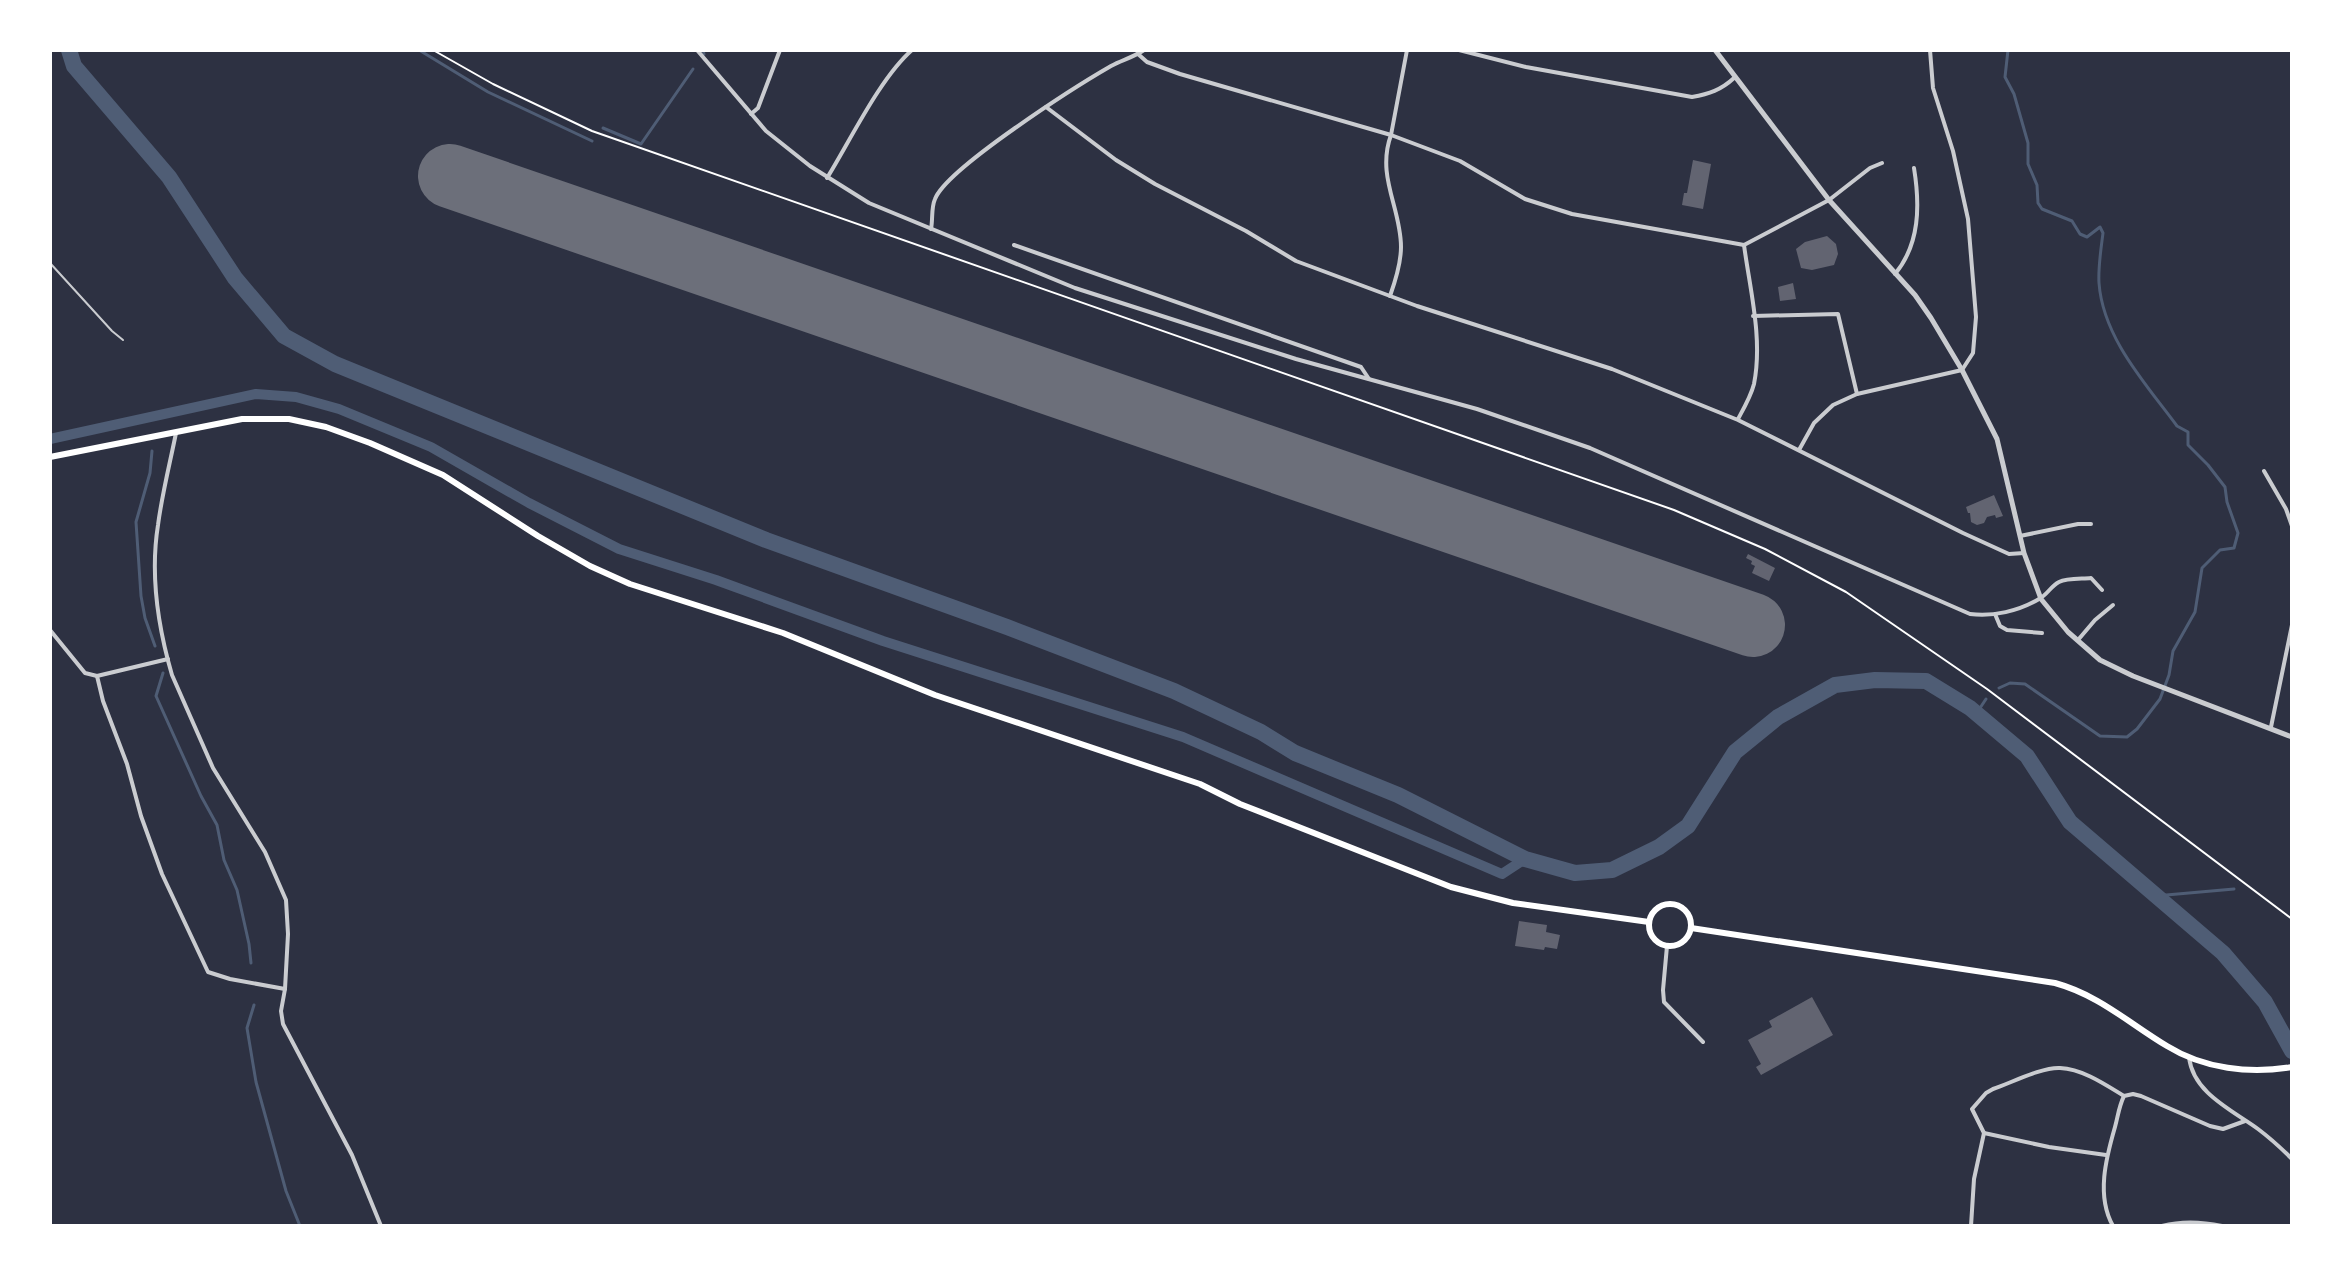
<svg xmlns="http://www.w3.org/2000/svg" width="2342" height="1276" font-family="'DM Sans',sans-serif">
  <rect width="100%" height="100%" fill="#2d3142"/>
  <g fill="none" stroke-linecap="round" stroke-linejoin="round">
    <!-- stream -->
    <g stroke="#4f5d75" stroke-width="3">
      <polyline points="419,50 488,92 592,141"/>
      <polyline points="703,50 704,54"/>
      <polyline points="603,128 641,144 693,69"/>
      <polyline points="152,451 150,473 136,522 141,596 145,618 155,646"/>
      <polyline points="163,673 156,696 201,796 217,825 224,860 237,890 249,944 251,963"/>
      <path d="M 1999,688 L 2010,683 L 2025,684 L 2100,736 L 2127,737 L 2137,729 L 2160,699 L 2169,675 L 2173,651 L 2195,612 L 2202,568 L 2220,550 L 2234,548 L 2238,533 L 2227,502 L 2225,487 L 2208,465 L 2188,445 L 2188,432 L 2177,426 C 2146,384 2103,338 2099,283 C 2098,267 2101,249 2103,233 L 2100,227 L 2087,237 L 2080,234 L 2072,221 L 2042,209 L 2038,203 L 2037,185 L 2028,164 L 2028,143 L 2014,94 L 2005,77 L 2008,50"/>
      <polyline points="1976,714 1986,699"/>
      <polyline points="2155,896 2234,889"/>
      <polyline points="254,1005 247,1028 256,1082 286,1191 300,1226"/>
    </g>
    <!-- canal -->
    <polyline stroke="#4f5d75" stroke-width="10" points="50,439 256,394 296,397 339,409 431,447 529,503 619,549 716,580 883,641 1183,737 1502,874 1525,859"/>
    <!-- river -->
    <polyline stroke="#4f5d75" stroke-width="16" points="69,50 74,66 169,177 235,278 284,336 335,364 766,540 1007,627 1174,691 1261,732 1295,753 1398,795 1525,859 1575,873 1612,870 1659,847 1688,826 1735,752 1778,717 1835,685 1875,680 1926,681 1970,708 2027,756 2070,822 2223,953 2265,1002 2292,1051"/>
    <!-- runway -->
    <polyline stroke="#6c6f7a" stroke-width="64" points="450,176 1753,625"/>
  </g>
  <!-- building -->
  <g fill="#626471">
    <polygon points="1693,160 1711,164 1703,209 1682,205 1684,193 1687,193"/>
    <polygon points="1827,236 1836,244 1838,254 1834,265 1812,270 1801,268 1796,249 1805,242"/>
    <polygon points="1793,283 1796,299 1780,301 1778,287"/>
    <polygon points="1994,495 2003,516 1996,518 1995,515 1987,517 1984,523 1977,525 1971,522 1970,513 1968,513 1966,507"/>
    <polygon points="1748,554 1775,568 1769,581 1752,573 1755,566 1751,564 1752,561 1746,558"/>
    <polygon points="1519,921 1547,925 1546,932 1560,935 1557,949 1545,947 1544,950 1515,946"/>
    <polygon points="1812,997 1833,1035 1761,1075 1756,1067 1761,1064 1748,1040 1772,1027 1769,1021"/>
  </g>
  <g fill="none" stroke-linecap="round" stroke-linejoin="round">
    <!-- path -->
    <polyline stroke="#fff" stroke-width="2" points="433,50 493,84 592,131 1674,510 1765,549 1846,592 1987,689 2292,919"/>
    <!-- service -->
    <polyline stroke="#caccd0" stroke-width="2" points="50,263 112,331 123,340"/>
    <!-- minor -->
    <g stroke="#caccd0" stroke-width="4">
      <path d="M 697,50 L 766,131 L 810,166 L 869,203 L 1075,288 L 1296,359 L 1477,409 L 1590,448 L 1970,614 C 1993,617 2019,611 2039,599 C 2047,595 2051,586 2059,582 C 2067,578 2082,579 2091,578 L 2102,590"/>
      <path d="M 1459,50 L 1526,67 L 1692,97 C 1709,94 1721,90 1734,78"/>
      <polyline points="1138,54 1147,62 1180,74 1391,135 1460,161 1525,199 1572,214 1744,245 1829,200 1870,168 1882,163"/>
      <polyline points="1046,107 1116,160 1155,184 1246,231 1296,261 1417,306 1612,369 1738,420 1963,533 2009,554 2024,553"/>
      <polyline points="751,114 758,108 780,50"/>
      <path d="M 827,178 C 850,141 880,78 912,50"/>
      <path d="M 931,229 C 933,219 931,208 935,199 C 947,168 1078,85 1111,66 C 1122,60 1134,57 1144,50"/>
      <polyline points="1014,245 1361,367 1369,379"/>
      <path d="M 1895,274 C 1920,244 1920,205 1914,168"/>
      <path d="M 1390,296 C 1395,282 1401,262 1401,247 C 1401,208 1376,176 1391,135 L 1407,50"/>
      <polyline points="1753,316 1838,314 1857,394"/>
      <path d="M 1738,419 C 1744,408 1751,396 1754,384 C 1763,339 1750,290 1744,245"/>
      <path d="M 176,433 C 170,463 162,494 158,525 C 150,575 158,627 172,675 L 213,768 L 265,852 L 286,900 L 288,934 L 285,989 L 281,1011 L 283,1024 L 352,1155 L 381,1226"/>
      <polyline points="1799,450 1814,423 1833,405 1857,394 1962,370 1973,353 1976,317 1968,219 1953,151 1933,88 1930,50"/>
      <polyline points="2264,471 2286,509 2292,526"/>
      <polyline points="2020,536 2078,524 2091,524"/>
      <polyline points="1995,614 2000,626 2007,630 2042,633"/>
      <polyline points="50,630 85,673 97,676 168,659"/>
      <polyline points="2078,640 2095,620 2113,605"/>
      <polyline points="97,676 103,701 127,764 141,816 162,874 208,972 230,979 285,989"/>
      <polyline points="2271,727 2292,625"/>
      <polyline points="1667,946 1663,990 1664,1002 1703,1042"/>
      <path d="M 2189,1057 C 2193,1093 2232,1110 2258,1129 C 2270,1138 2281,1148 2292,1159"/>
      <path d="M 2106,1155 L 2049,1147 L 1984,1133 L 1972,1109 L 1986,1093 L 1993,1089 C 2011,1083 2042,1067 2060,1068 C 2083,1069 2106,1085 2124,1096"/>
      <polyline points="1971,1226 1974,1179 1984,1133"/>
      <path d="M 2113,1226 C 2096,1196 2106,1158 2115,1127 C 2118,1116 2119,1106 2124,1096 L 2133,1094 L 2141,1096 L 2210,1126 L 2223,1129 L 2245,1121"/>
      <path d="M 2162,1226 C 2181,1221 2203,1222 2222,1226"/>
    </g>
    <!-- tertiary -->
    <polyline stroke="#caccd0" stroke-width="5" points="1715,50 1829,200 1915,295 1931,318 1962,370 1997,439 2024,553 2041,599 2068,632 2100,660 2133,676 2292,737"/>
    <!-- primary -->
    <g stroke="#fff" stroke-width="6">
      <polyline points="50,457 242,419 289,419 326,427 370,443 443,475 538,536 590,566 630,584 783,633 935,695 1200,784 1240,804 1451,887 1513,903 1649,922"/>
      <circle cx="1670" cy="925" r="21"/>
      <path d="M 1691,928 L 2055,983 C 2099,995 2130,1024 2167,1046 C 2204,1069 2250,1074 2292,1067"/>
    </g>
  </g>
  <!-- border -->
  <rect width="2342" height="1276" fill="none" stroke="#ffffff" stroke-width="104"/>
</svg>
